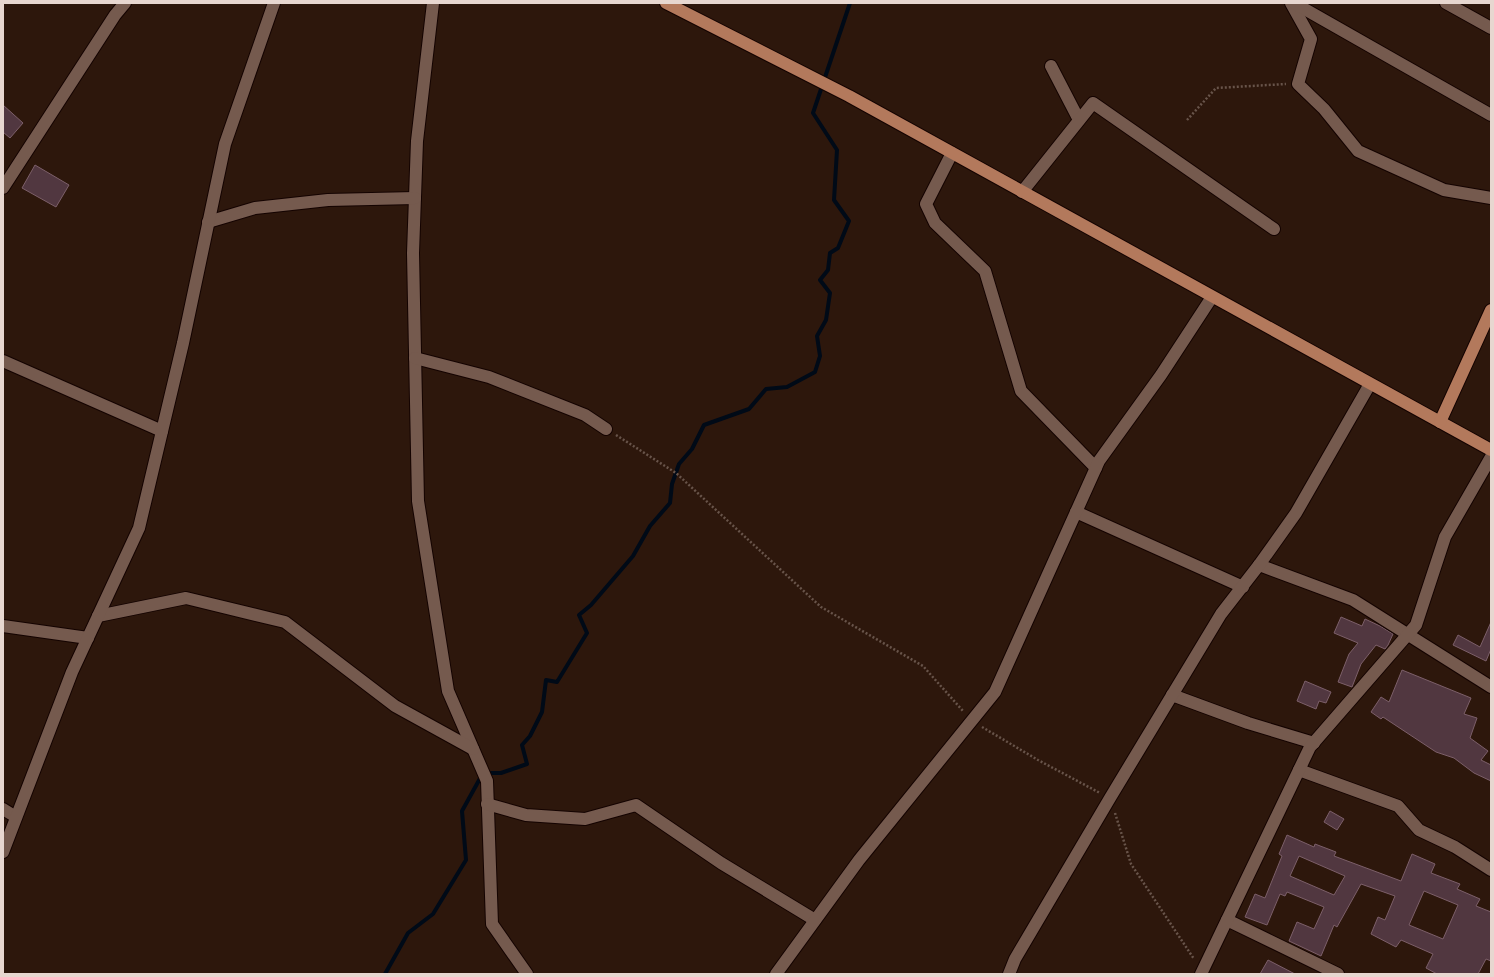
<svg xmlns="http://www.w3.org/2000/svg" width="1494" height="977" font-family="Overpass,sans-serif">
  <rect width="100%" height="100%" fill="#2d170c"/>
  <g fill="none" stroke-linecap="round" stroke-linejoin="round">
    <!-- stream -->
    <polyline stroke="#000a17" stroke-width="4" points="385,974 408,933 433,914 466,860 462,811 483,773 501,773 527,764 522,745 530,736 542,712 546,680 557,682 587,633 579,615 591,605 633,556 650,526 670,503 672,484 679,464 692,449 704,425 749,409 766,389 787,387 815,372 820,356 817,336 826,320 830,293 820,280 828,270 830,253 838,248 849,221 834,200 837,150 813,113 850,3"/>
  </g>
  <!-- building -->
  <g fill="#513740" stroke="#7c5f69" fill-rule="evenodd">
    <polygon points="3,105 23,123 10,138 3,132"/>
    <polygon points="35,165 69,185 56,207 22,188"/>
    <polygon points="1341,617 1362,626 1365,619 1380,626 1393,634 1388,645 1385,649 1376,645 1361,664 1352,687 1338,682 1349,654 1358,643 1334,633"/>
    <polygon points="1491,622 1491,649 1486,661 1453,645 1458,635 1480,647"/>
    <polygon points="1402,670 1471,698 1464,714 1477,718 1470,738 1488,751 1481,760 1491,765 1491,781 1474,773 1454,758 1436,752 1383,717 1381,719 1371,712 1381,697 1389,702"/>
    <polygon points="1305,681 1331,692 1326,703 1319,701 1316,709 1297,701"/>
    <polygon points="1330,811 1344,819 1337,830 1324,822"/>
    <path d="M 1287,835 L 1314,847 L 1315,844 L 1336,852 L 1334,856 L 1401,881 L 1412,854 L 1435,864 L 1431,873 L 1460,884 L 1457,889 L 1480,899 L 1476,906 L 1491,912 L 1491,961 L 1486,959 L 1478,974 L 1437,974 L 1426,968 L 1433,954 L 1401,940 L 1396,947 L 1371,934 L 1378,917 L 1385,920 L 1395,896 L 1361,884 L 1337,927 L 1334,925 L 1321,956 L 1289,941 L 1297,922 L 1314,929 L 1324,907 L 1287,892 L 1285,896 L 1280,894 L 1267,925 L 1245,917 L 1255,894 L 1265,898 L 1282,856 L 1279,854 ZM 1299,856 L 1345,876 L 1334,895 L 1290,876 ZM 1424,891 L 1458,905 L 1443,939 L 1409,925 Z"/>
    <polygon points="1268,960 1295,974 1260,974"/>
  </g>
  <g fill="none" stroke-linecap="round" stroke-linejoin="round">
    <defs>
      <g id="minor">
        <polyline points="433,3 417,141 413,253 418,501 448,691 487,781 492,924 527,974"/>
        <polyline points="1291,3 1311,39 1298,84 1324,109 1358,151 1444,190 1491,198"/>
        <polyline points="1294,3 1491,115"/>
        <polyline points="1446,3 1491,28"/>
        <polyline points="1051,66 1079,120"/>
        <polyline points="952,153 926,204 935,223 985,271 1021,391 1096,468"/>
        <polyline points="3,188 115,15 125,3"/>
        <polyline points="1022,192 1093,103 1274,229"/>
        <polyline points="208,222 255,208 328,200 415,198"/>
        <polyline points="415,358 489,377 585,415 606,429"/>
        <polyline points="3,361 162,431"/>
        <polyline points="1076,512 1243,587"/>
        <polyline points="1259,565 1353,600 1491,687"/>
        <polyline points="98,616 186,598 285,622 395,706 473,749"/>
        <polyline points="3,626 88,638"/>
        <polyline points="1172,695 1248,723 1314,743"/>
        <polyline points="1299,770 1398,806 1419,830 1455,847 1491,870"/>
        <polyline points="487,804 526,815 585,819 636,805 721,863 815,920"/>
        <polyline points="3,809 16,817"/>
        <polyline points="3,852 72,672 139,528 183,343 225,144 274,3"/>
        <polyline points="1227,920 1338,974"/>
        <polyline points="776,974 859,860 995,692 1099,461 1161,375 1212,297"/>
        <polyline points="1009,974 1015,959 1110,798 1221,614 1259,565 1296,513 1370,384"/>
        <polyline points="1201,974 1310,747 1416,625 1445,537 1491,457"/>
      </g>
      <g id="major">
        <polyline points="666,3 849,96 1491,450"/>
        <polyline points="1440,422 1491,310"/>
      </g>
    </defs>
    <!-- minor casing -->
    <use href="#minor" stroke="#140300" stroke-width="14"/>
    <!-- major casing -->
    <use href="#major" stroke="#140300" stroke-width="14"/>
    <!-- path -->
    <g stroke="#68544a" stroke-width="2.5" stroke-dasharray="2 2" stroke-linecap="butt">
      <polyline points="1187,120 1216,88 1286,84"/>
      <polyline points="616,435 676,473 821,607 923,666 963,711"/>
      <polyline points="982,727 1038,760 1100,793"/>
      <polyline points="1115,813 1131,864 1194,959"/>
    </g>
    <!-- minor -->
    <use href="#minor" stroke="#755a4e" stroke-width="12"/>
    <!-- major -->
    <use href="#major" stroke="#b3795c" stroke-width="12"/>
  </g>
  <!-- border -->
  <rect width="1494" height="977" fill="none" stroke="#e7d7d0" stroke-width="8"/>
</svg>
